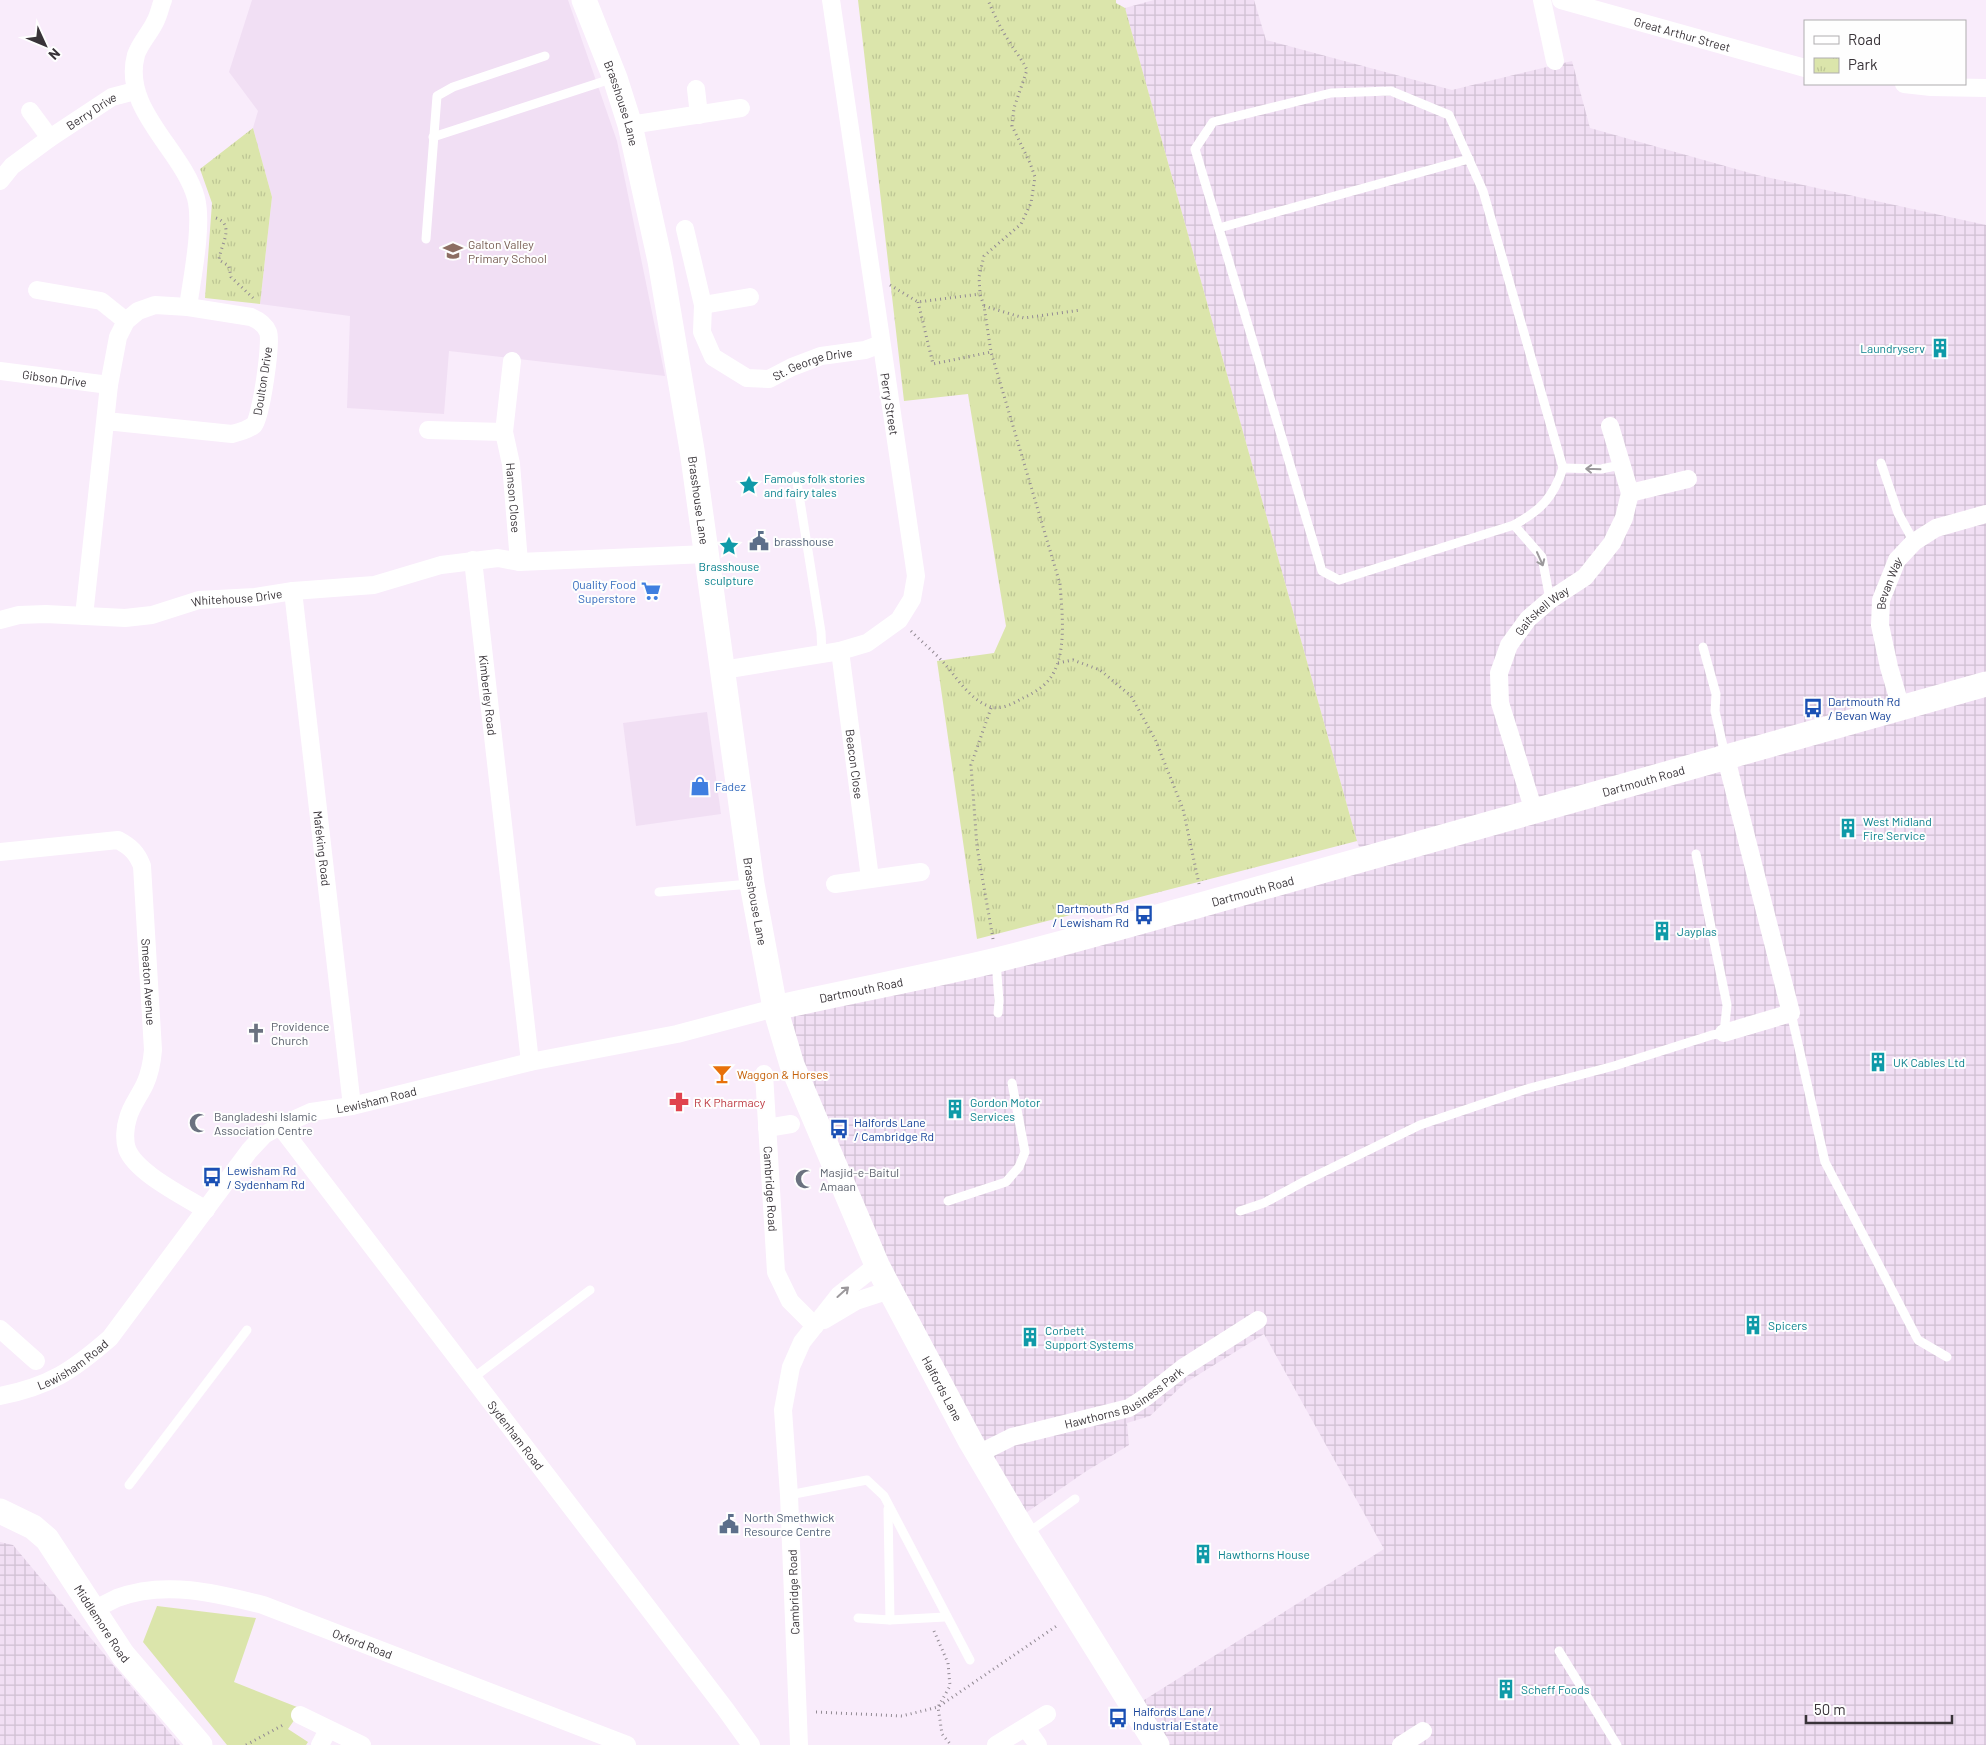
<svg xmlns="http://www.w3.org/2000/svg" width="1986" height="1745" font-family="Barlow,sans-serif">
  <defs>
    <pattern id="industrial-grid" width="8" height="8" patternUnits="userSpaceOnUse" patternTransform="scale(1.25)"><rect width="8" height="8" fill="#f1dff4"/><path d="M0 4h8M4 0v8" fill="none" stroke="#cfc0d2"/></pattern>
    <pattern id="park-tufts" width="24" height="20" patternUnits="userSpaceOnUse" patternTransform="scale(1.25)"><rect width="24" height="20" fill="#dbe5ab"/><path d="M3 7l-1-3M5 7V3M7 7l1-3M15 17l-1-3M17 17v-4M19 17l1-3" fill="none" stroke="#bdc594"/></pattern>
  </defs>
  <rect width="100%" height="100%" fill="#f9ecfb"/>
  <!-- built -->
  <g fill="#f1dff4">
    <polygon points="252,0 568,0 617,141 665,376 449,351 444,414 347,408 350,316 260,304 272,197 253,128 258,111 229,72"/>
    <polygon points="707,712 721,814 636,826 623,723"/>
  </g>
  <!-- industrial -->
  <g fill="url(#industrial-grid)">
    <polygon points="1154,0 1254,0 1266,40 1452,90 1572,61 1590,128 1757,175 1986,225 1986,1745 1157,1745 1133,1707 1384,1549 1264,1334 1185,1383 1150,1416 1127,1423 1129,1445 1085,1472 1017,1519 890,1290 775,1008 1364,861 1357,841 1125,8"/>
    <polygon points="0,1542 13,1545 180,1745 0,1745"/>
  </g>
  <!-- green -->
  <polygon fill="#dbe5ab" points="157,1606 256,1618 234,1682 302,1709 288,1729 308,1742 306,1745 227,1745 143,1642"/>
  <!-- park -->
  <g fill="url(#park-tufts)">
    <polygon points="858,0 1116,0 1116,3 1125,8 1357,841 977,939 937,661 994,653 1006,626 968,394 904,401"/>
    <polygon points="253,128 272,197 260,304 205,298 212,203 200,169"/>
  </g>
  <g fill="none" stroke-linecap="round" stroke-linejoin="round">
    <!-- path -->
    <g stroke="#928a93" stroke-width="3" stroke-dasharray="1 4" stroke-linecap="butt">
      <path d="M 216,218 C 236,225 220,246 219,260 L 229,266 L 231,277 L 253,298"/>
      <polyline points="890,285 918,302 980,294"/>
      <polyline points="918,302 933,364 991,352"/>
      <polyline points="984,306 1024,318 1081,310"/>
      <path d="M 911,631 C 922,642 934,652 944,663 C 957,678 971,701 991,707 C 1002,710 1014,703 1023,698 C 1032,694 1042,688 1048,681 C 1068,658 1062,612 1060,584 L 991,352 L 984,306 L 980,294 L 979,277 L 984,256 L 1021,224 L 1031,203 L 1035,177 L 1030,163 L 1012,126 L 1014,108 L 1027,70 C 1022,59 1016,53 1010,43 C 1001,29 994,15 988,0"/>
      <polyline points="1058,663 1073,660 1100,670 1131,696 1155,739 1183,809 1199,884"/>
      <polyline points="991,708 971,765 977,847 993,939"/>
      <polyline points="934,1631 948,1663 950,1686 938,1707 942,1734 951,1745"/>
      <polyline points="816,1712 902,1716 938,1707 1058,1625"/>
      <polyline points="246,1745 285,1724"/>
    </g>
    <!-- lane -->
    <g stroke="#fff" stroke-width="9">
      <path d="M 1391,91 L 1449,115 L 1483,191 L 1563,468 C 1553,498 1541,510 1514,525 L 1339,580 L 1322,571 L 1195,149 L 1213,122 L 1331,93 Z"/>
      <polyline points="433,137 614,78"/>
      <polyline points="1219,228 1469,159"/>
      <polyline points="426,239 437,96 453,87 545,56"/>
      <polyline points="1881,463 1898,513 1914,542"/>
      <polyline points="1563,468 1601,469 1621,465"/>
      <polyline points="796,476 821,632 822,654"/>
      <polyline points="1514,525 1542,557 1550,600"/>
      <polyline points="1703,647 1716,694 1715,711 1725,755"/>
      <polyline points="659,892 750,884"/>
      <polyline points="996,961 999,1001 998,1013"/>
      <polyline points="1791,1013 1825,1162 1918,1340 1947,1357"/>
      <polyline points="948,1201 1006,1182 1019,1167 1025,1152 1012,1083"/>
      <polyline points="1240,1211 1264,1203 1305,1181 1420,1125 1530,1088 1614,1066 1712,1035 1724,1033 1727,1005 1696,854"/>
      <polyline points="473,1378 590,1290"/>
      <polyline points="129,1485 247,1330"/>
      <polyline points="789,1495 867,1480 884,1496 970,1660"/>
      <polyline points="888,1509 890,1620"/>
      <polyline points="1028,1533 1075,1499"/>
      <polyline points="858,1618 890,1620 945,1617"/>
      <polyline points="1559,1651 1617,1745"/>
    </g>
    <!-- street -->
    <g stroke="#fff" stroke-width="18">
      <path d="M 163,0 C 160,7 159,15 155,22 C 150,33 140,43 136,55 C 121,109 183,150 196,198 C 203,225 192,278 188,307"/>
      <polyline points="1542,0 1555,61"/>
      <path id="s1" d="M 1561,0 L 1805,68"/>
      <polyline points="1904,84 1931,87 1986,88"/>
      <polyline points="696,89 699,115"/>
      <polyline points="30,111 50,138"/>
      <polyline points="630,125 741,108"/>
      <path id="s2" d="M 0,181 L 12,166 L 50,138 L 112,97 L 135,91"/>
      <path id="s3" d="M 685,229 L 703,305 L 702,332 L 713,357 L 747,378 L 769,379 L 792,367 L 821,356 L 865,350 L 881,344"/>
      <polyline points="37,290 101,301 126,321"/>
      <polyline points="703,305 750,297"/>
      <path id="s4" d="M 512,361 L 504,432 L 511,464 L 519,562"/>
      <path id="s5" d="M 0,371 L 109,385"/>
      <polyline points="428,430 504,432"/>
      <polyline points="1630,493 1688,479"/>
      <path id="s6" d="M 473,560 L 530,1062"/>
      <path id="s7" d="M 293,591 L 352,1106"/>
      <path d="M 84,616 L 109,385 L 118,337 L 126,321 L 138,311 L 155,305 L 188,307 L 251,317 C 258,320 265,324 268,332 C 272,342 261,417 254,425 C 248,430 240,432 232,434 L 106,421"/>
      <path id="s8" d="M 0,620 L 19,615 L 46,614 L 125,618 L 152,615 L 199,600 L 255,597 L 293,591 L 374,585 L 441,565 L 498,558 L 519,562 L 707,554"/>
      <path id="s9" d="M 840,651 L 870,878"/>
      <polyline points="723,670 840,651 867,643 899,620 912,599 916,576 831,0"/>
      <path id="s10" d="M 1901,708 L 1889,667 L 1880,625 L 1881,600 L 1897,560 L 1914,542 L 1936,528 L 1986,514"/>
      <path id="s11" d="M 1534,811 L 1500,703 L 1499,673 L 1509,645 L 1528,619 L 1550,600 L 1585,577 L 1612,543 L 1624,518 L 1630,493 L 1610,426"/>
      <path id="s12" d="M 0,852 L 118,840 C 131,847 137,853 142,866 L 153,1050 C 152,1062 150,1073 145,1084 C 140,1095 131,1106 128,1118 C 125,1127 124,1140 127,1149 C 136,1173 184,1196 206,1210"/>
      <polyline points="835,884 921,872"/>
      <polyline points="1724,1033 1791,1013 1726,758"/>
      <path id="s13" d="M 764,1074 L 776,1272 L 790,1301 L 815,1326"/>
      <path id="s14" d="M 280,1126 L 726,1710 L 751,1745"/>
      <polyline points="767,1128 791,1124"/>
      <polyline points="824,1320 856,1301 890,1290"/>
      <polyline points="0,1329 36,1361"/>
      <path id="s15" d="M 0,1396 C 50,1386 72,1371 110,1338 L 249,1151 L 264,1135 L 280,1126 L 311,1112 L 352,1106 L 530,1062 L 677,1034 L 775,1008"/>
      <path id="s16" d="M 978,1454 L 1012,1437 L 1129,1408 L 1146,1397 L 1184,1367 L 1258,1320"/>
      <path id="s17" d="M 93,1610 C 101,1606 109,1602 117,1598 C 165,1580 216,1593 263,1605 L 627,1745"/>
      <polyline points="300,1715 362,1745"/>
      <polyline points="1026,1728 1038,1745"/>
      <polyline points="320,1745 328,1730"/>
      <polyline points="799,1745 789,1495 783,1410 791,1367 802,1342 839,1295 877,1265"/>
      <polyline points="996,1745 1047,1714"/>
      <polyline points="1401,1745 1423,1731"/>
    </g>
    <!-- secondary -->
    <g stroke="#fff" stroke-width="25">
      <path id="s18" d="M 584,0 L 615,78 L 630,125 L 660,261 L 692,450 L 752,884 L 775,1008 L 792,1065 L 877,1265 L 890,1290 L 971,1442 L 1026,1535 L 1157,1745"/>
      <path id="s19" d="M 775,1008 C 849,991 923,978 997,960 C 1066,943 1135,923 1204,904 C 1465,833 1725,756 1986,684"/>
      <path id="s20" d="M 0,1511 L 33,1527 L 47,1539 L 123,1655 L 200,1745"/>
    </g>
  </g>
  <!-- one-way arrows -->
  <defs><path id="oneway-shaft" d="M-6 0H5M1.5-3L5.5 0L1.5 3" fill="none" stroke-width="1.6" stroke-linecap="round" stroke-linejoin="round" transform="scale(1.25)"/></defs>
  <g stroke="#9c999c">
    <use href="#oneway-shaft" transform="translate(1593 469) rotate(-178)"/>
    <use href="#oneway-shaft" transform="translate(1540 559) rotate(66)"/>
    <use href="#oneway-shaft" transform="translate(843 1292) rotate(-42)"/>
  </g>
  <!-- icons -->
  <defs>
    <symbol id="school-bare" viewBox="-9 -9 18 18"><path d="M0-5L7-2L0 1L-7-2ZM-4 1L0 2.5L4 1V4Q0 6-4 4Z" fill="#8d6e63" stroke="#fefefe" stroke-width="2.5" paint-order="stroke"/></symbol>
    <symbol id="building-bare" viewBox="-9 -9 18 18"><path d="M-4-6H4V6H1V3H-1V6H-4ZM-2.5-4.3h1.7v1.8h-1.7ZM.8-4.3h1.7v1.8H.8ZM-2.5-1h1.7V.8h-1.7ZM.8-1h1.7V.8H.8Z" fill="#0f9aa8" stroke="#fefefe" stroke-width="2.5" paint-order="stroke"/></symbol>
    <symbol id="sight-bare" viewBox="-9 -9 18 18"><path d="M0-6L1.8-2.2L6-1.7L2.9 1.2L3.7 5.4L0 3.3L-3.7 5.4L-2.9 1.2L-6-1.7L-1.8-2.2Z" fill="#0f9aa8" stroke="#fefefe" stroke-width="2.5" paint-order="stroke"/></symbol>
    <symbol id="civic-bare" viewBox="-9 -9 18 18"><path d="M-.6-6.5H3V-4.5H.6V-3L4-1V1h2V6H-6V1h2V-1L-.6-3ZM-1.2 2.5V6h2.4V2.5Z" fill="#5c6f8a" stroke="#fefefe" stroke-width="2.5" paint-order="stroke"/></symbol>
    <symbol id="supermarket-bare" viewBox="-9 -9 18 18"><path d="M-6-5.5h2.5l.6 2H6L4.5 2H-2.5L-4.4-4H-6ZM-1.5 3.2a1.3 1.3 0 1 0 .1 0ZM3 3.2a1.3 1.3 0 1 0 .1 0Z" fill="#3f7fe0" stroke="#fefefe" stroke-width="2.5" paint-order="stroke"/></symbol>
    <symbol id="bus-bare" viewBox="-9 -9 18 18"><path d="M-5-6H5V4H4V6H2V4H-2V6H-4V4H-5ZM-3.5-4V0h7V-4ZM-3.5 1.2v1.5H-2V1.2ZM2 1.2v1.5H3.5V1.2Z" fill="#1a4fb4" stroke="#fefefe" stroke-width="2.5" paint-order="stroke"/></symbol>
    <symbol id="shop-bare" viewBox="-9 -9 18 18"><path d="M-5-2.5h2.3a2.7 3.5 0 0 1 5.4 0H5L5.5 6h-11ZM-1.5-2.5h3a1.5 2.3 0 0 0-3 0Z" fill="#3f7fe0" stroke="#fefefe" stroke-width="2.5" paint-order="stroke"/></symbol>
    <symbol id="church-bare" viewBox="-9 -9 18 18"><path d="M-1.2-6h2.4v3.5h3.3v2.4h-3.3V6h-2.4V-.1h-3.3v-2.4h3.3Z" fill="#6b7280" stroke="#fefefe" stroke-width="2.5" paint-order="stroke"/></symbol>
    <symbol id="bar-bare" viewBox="-9 -9 18 18"><path d="M-6-5H6L.8 .8V4.5H3.5V6h-7V4.5H-.8V.8Z" fill="#e8710a" stroke="#fefefe" stroke-width="2.5" paint-order="stroke"/></symbol>
    <symbol id="pharmacy-bare" viewBox="-9 -9 18 18"><path d="M-2-6h4v4h4v4h-4v4h-4v-4h-4v-4h4Z" fill="#e0444e" stroke="#fefefe" stroke-width="2.5" paint-order="stroke"/></symbol>
    <symbol id="mosque-bare" viewBox="-9 -9 18 18"><path d="M3.5-4.9A6 6 0 1 0 3.5 4.9A5 5 0 1 1 3.5-4.9Z" fill="#6b7280" stroke="#fefefe" stroke-width="2.5" paint-order="stroke"/></symbol>
  </defs>
  <g fill-rule="evenodd">
    <use href="#school-bare" x="439" y="237" width="28" height="28"/>
    <use href="#building-bare" x="1926" y="334" width="28" height="28"/>
    <use href="#sight-bare" x="735" y="471" width="28" height="28"/>
    <use href="#civic-bare" x="745" y="527" width="28" height="28"/>
    <use href="#sight-bare" x="715" y="532" width="28" height="28"/>
    <use href="#supermarket-bare" x="637" y="577" width="28" height="28"/>
    <use href="#bus-bare" x="1799" y="694" width="28" height="28"/>
    <use href="#shop-bare" x="686" y="772" width="28" height="28"/>
    <use href="#building-bare" x="1834" y="814" width="28" height="28"/>
    <use href="#bus-bare" x="1130" y="901" width="28" height="28"/>
    <use href="#building-bare" x="1648" y="917" width="28" height="28"/>
    <use href="#church-bare" x="242" y="1019" width="28" height="28"/>
    <use href="#building-bare" x="1864" y="1048" width="28" height="28"/>
    <use href="#bar-bare" x="708" y="1060" width="28" height="28"/>
    <use href="#pharmacy-bare" x="665" y="1088" width="28" height="28"/>
    <use href="#building-bare" x="941" y="1095" width="28" height="28"/>
    <use href="#mosque-bare" x="185" y="1109" width="28" height="28"/>
    <use href="#bus-bare" x="825" y="1115" width="28" height="28"/>
    <use href="#bus-bare" x="198" y="1163" width="28" height="28"/>
    <use href="#mosque-bare" x="791" y="1165" width="28" height="28"/>
    <use href="#building-bare" x="1739" y="1311" width="28" height="28"/>
    <use href="#building-bare" x="1016" y="1323" width="28" height="28"/>
    <use href="#civic-bare" x="715" y="1510" width="28" height="28"/>
    <use href="#building-bare" x="1189" y="1540" width="28" height="28"/>
    <use href="#building-bare" x="1492" y="1675" width="28" height="28"/>
    <use href="#bus-bare" x="1104" y="1704" width="28" height="28"/>
  </g>
  <g text-anchor="middle" dominant-baseline="central" stroke-width="4" stroke-linejoin="round" paint-order="stroke">
    <!-- street labels -->
    <g font-size="12" fill="#383338" stroke="#fefefe">
      <text stroke="none"><textPath href="#s1" startOffset="126">Great Arthur Street</textPath></text>
      <text stroke="none"><textPath href="#s18" startOffset="110">Brasshouse Lane</textPath></text>
      <text stroke="none"><textPath href="#s2" startOffset="116">Berry Drive</textPath></text>
      <text stroke="none"><textPath href="#s3" startOffset="241">St. George Drive</textPath></text>
      <text stroke="none"><textPath href="#s5" startOffset="55">Gibson Drive</textPath></text>
      <text transform="translate(262 381) rotate(-81)">Doulton Drive</text>
      <text transform="translate(890 404) rotate(81)">Perry Street</text>
      <text stroke="none"><textPath href="#s4" startOffset="138">Hanson Close</textPath></text>
      <text stroke="none"><textPath href="#s18" startOffset="515">Brasshouse Lane</textPath></text>
      <text stroke="none"><textPath href="#s10" startOffset="129">Bevan Way</textPath></text>
      <text stroke="none"><textPath href="#s8" startOffset="240">Whitehouse Drive</textPath></text>
      <text stroke="none"><textPath href="#s11" startOffset="221">Gaitskell Way</textPath></text>
      <text stroke="none"><textPath href="#s6" startOffset="136">Kimberley Road</textPath></text>
      <text stroke="none"><textPath href="#s9" startOffset="114">Beacon Close</textPath></text>
      <text stroke="none"><textPath href="#s19" startOffset="898">Dartmouth Road</textPath></text>
      <text stroke="none"><textPath href="#s7" startOffset="259">Mafeking Road</textPath></text>
      <text stroke="none"><textPath href="#s19" startOffset="492">Dartmouth Road</textPath></text>
      <text stroke="none"><textPath href="#s18" startOffset="920">Brasshouse Lane</textPath></text>
      <text stroke="none"><textPath href="#s12" startOffset="271">Smeaton Avenue</textPath></text>
      <text stroke="none"><textPath href="#s19" startOffset="88">Dartmouth Road</textPath></text>
      <text stroke="none"><textPath href="#s15" startOffset="500">Lewisham Road</textPath></text>
      <text stroke="none"><textPath href="#s13" startOffset="115">Cambridge Road</textPath></text>
      <text stroke="none"><textPath href="#s15" startOffset="80">Lewisham Road</textPath></text>
      <text stroke="none"><textPath href="#s18" startOffset="1445">Halfords Lane</textPath></text>
      <text stroke="none"><textPath href="#s16" startOffset="158">Hawthorns Business Park</textPath></text>
      <text stroke="none"><textPath href="#s14" startOffset="389">Sydenham Road</textPath></text>
      <text transform="translate(793 1592) rotate(-92)">Cambridge Road</text>
      <text stroke="none"><textPath href="#s20" startOffset="156">Middlemore Road</textPath></text>
      <text stroke="none"><textPath href="#s17" startOffset="282">Oxford Road</textPath></text>
    </g>
    <!-- education labels -->
    <g font-size="12" fill="#785e54" stroke="#fefefe" text-anchor="start">
      <text x="468" y="244">Galton Valley<tspan x="468" dy="14">Primary School</tspan></text>
    </g>
    <!-- culture labels -->
    <g font-size="12" fill="#0d838f" stroke="#fefefe" text-anchor="start">
      <text x="1925" y="348" text-anchor="end">Laundryserv</text>
      <text x="764" y="478">Famous folk stories<tspan x="764" dy="14">and fairy tales</tspan></text>
      <text x="729" y="566" text-anchor="middle">Brasshouse<tspan x="729" dy="14">sculpture</tspan></text>
      <text x="1863" y="821">West Midland<tspan x="1863" dy="14">Fire Service</tspan></text>
      <text x="1677" y="931">Jayplas</text>
      <text x="1893" y="1062">UK Cables Ltd</text>
      <text x="970" y="1102">Gordon Motor<tspan x="970" dy="14">Services</tspan></text>
      <text x="1768" y="1325">Spicers</text>
      <text x="1045" y="1330">Corbett<tspan x="1045" dy="14">Support Systems</tspan></text>
      <text x="1218" y="1554">Hawthorns House</text>
      <text x="1521" y="1689">Scheff Foods</text>
    </g>
    <!-- service labels -->
    <g font-size="12" fill="#4e5e75" stroke="#fefefe" text-anchor="start">
      <text x="774" y="541">brasshouse</text>
      <text x="744" y="1517">North Smethwick<tspan x="744" dy="14">Resource Centre</tspan></text>
    </g>
    <!-- shop labels -->
    <g font-size="12" fill="#366cbe" stroke="#fefefe" text-anchor="end">
      <text x="636" y="584">Quality Food<tspan x="636" dy="14">Superstore</tspan></text>
      <text x="715" y="786" text-anchor="start">Fadez</text>
    </g>
    <!-- transit labels -->
    <g font-size="12" fill="#164399" stroke="#fefefe" text-anchor="start">
      <text x="1828" y="701">Dartmouth Rd<tspan x="1828" dy="14">/ Bevan Way</tspan></text>
      <text x="1129" y="908" text-anchor="end">Dartmouth Rd<tspan x="1129" dy="14">/ Lewisham Rd</tspan></text>
      <text x="854" y="1122">Halfords Lane<tspan x="854" dy="14">/ Cambridge Rd</tspan></text>
      <text x="227" y="1170">Lewisham Rd<tspan x="227" dy="14">/ Sydenham Rd</tspan></text>
      <text x="1133" y="1711">Halfords Lane /<tspan x="1133" dy="14">Industrial Estate</tspan></text>
    </g>
    <!-- worship labels -->
    <g font-size="12" fill="#5b616d" stroke="#fefefe" text-anchor="start">
      <text x="271" y="1026">Providence<tspan x="271" dy="14">Church</tspan></text>
      <text x="214" y="1116">Bangladeshi Islamic<tspan x="214" dy="14">Association Centre</tspan></text>
      <text x="820" y="1172">Masjid-e-Baitul<tspan x="820" dy="14">Amaan</tspan></text>
    </g>
    <!-- food labels -->
    <g font-size="12" fill="#c56008" stroke="#fefefe" text-anchor="start">
      <text x="737" y="1074">Waggon &amp; Horses</text>
    </g>
    <!-- health labels -->
    <g font-size="12" fill="#be3a42" stroke="#fefefe" text-anchor="start">
      <text x="694" y="1102">R K Pharmacy</text>
    </g>
  </g>
  <!-- legend -->
  <rect x="1804" y="20" width="162" height="65" fill="#fefefe" stroke="#afadaf"/>
  <rect x="1814" y="36" width="25" height="8" fill="#ffffff" stroke="#afadaf"/>
  <text x="1848" y="45" font-size="15" fill="#383338">Road</text>
  <rect x="1814" y="58" width="25" height="15" fill="url(#park-tufts)" stroke="#afadaf"/>
  <text x="1848" y="70" font-size="15" fill="#383338">Park</text>
  <!-- north arrow -->
  <g transform="translate(45 45) rotate(134)" stroke="#fefefe" stroke-width="4" paint-order="stroke">
  <path d="M0-4L9 19L0 12L-9 19Z" fill="#383338"/>
  <text y="-8" font-size="14" font-weight="bold" text-anchor="middle" fill="#383338">N</text>
  </g>
  <!-- scale -->
  <path d="M1806 1715v8h146v-8" fill="none" stroke="#383338" stroke-width="2.5"/>
  <text x="1814" y="1715" font-size="15" fill="#383338" stroke="#fefefe" stroke-width="4" paint-order="stroke">50 m</text>
</svg>
